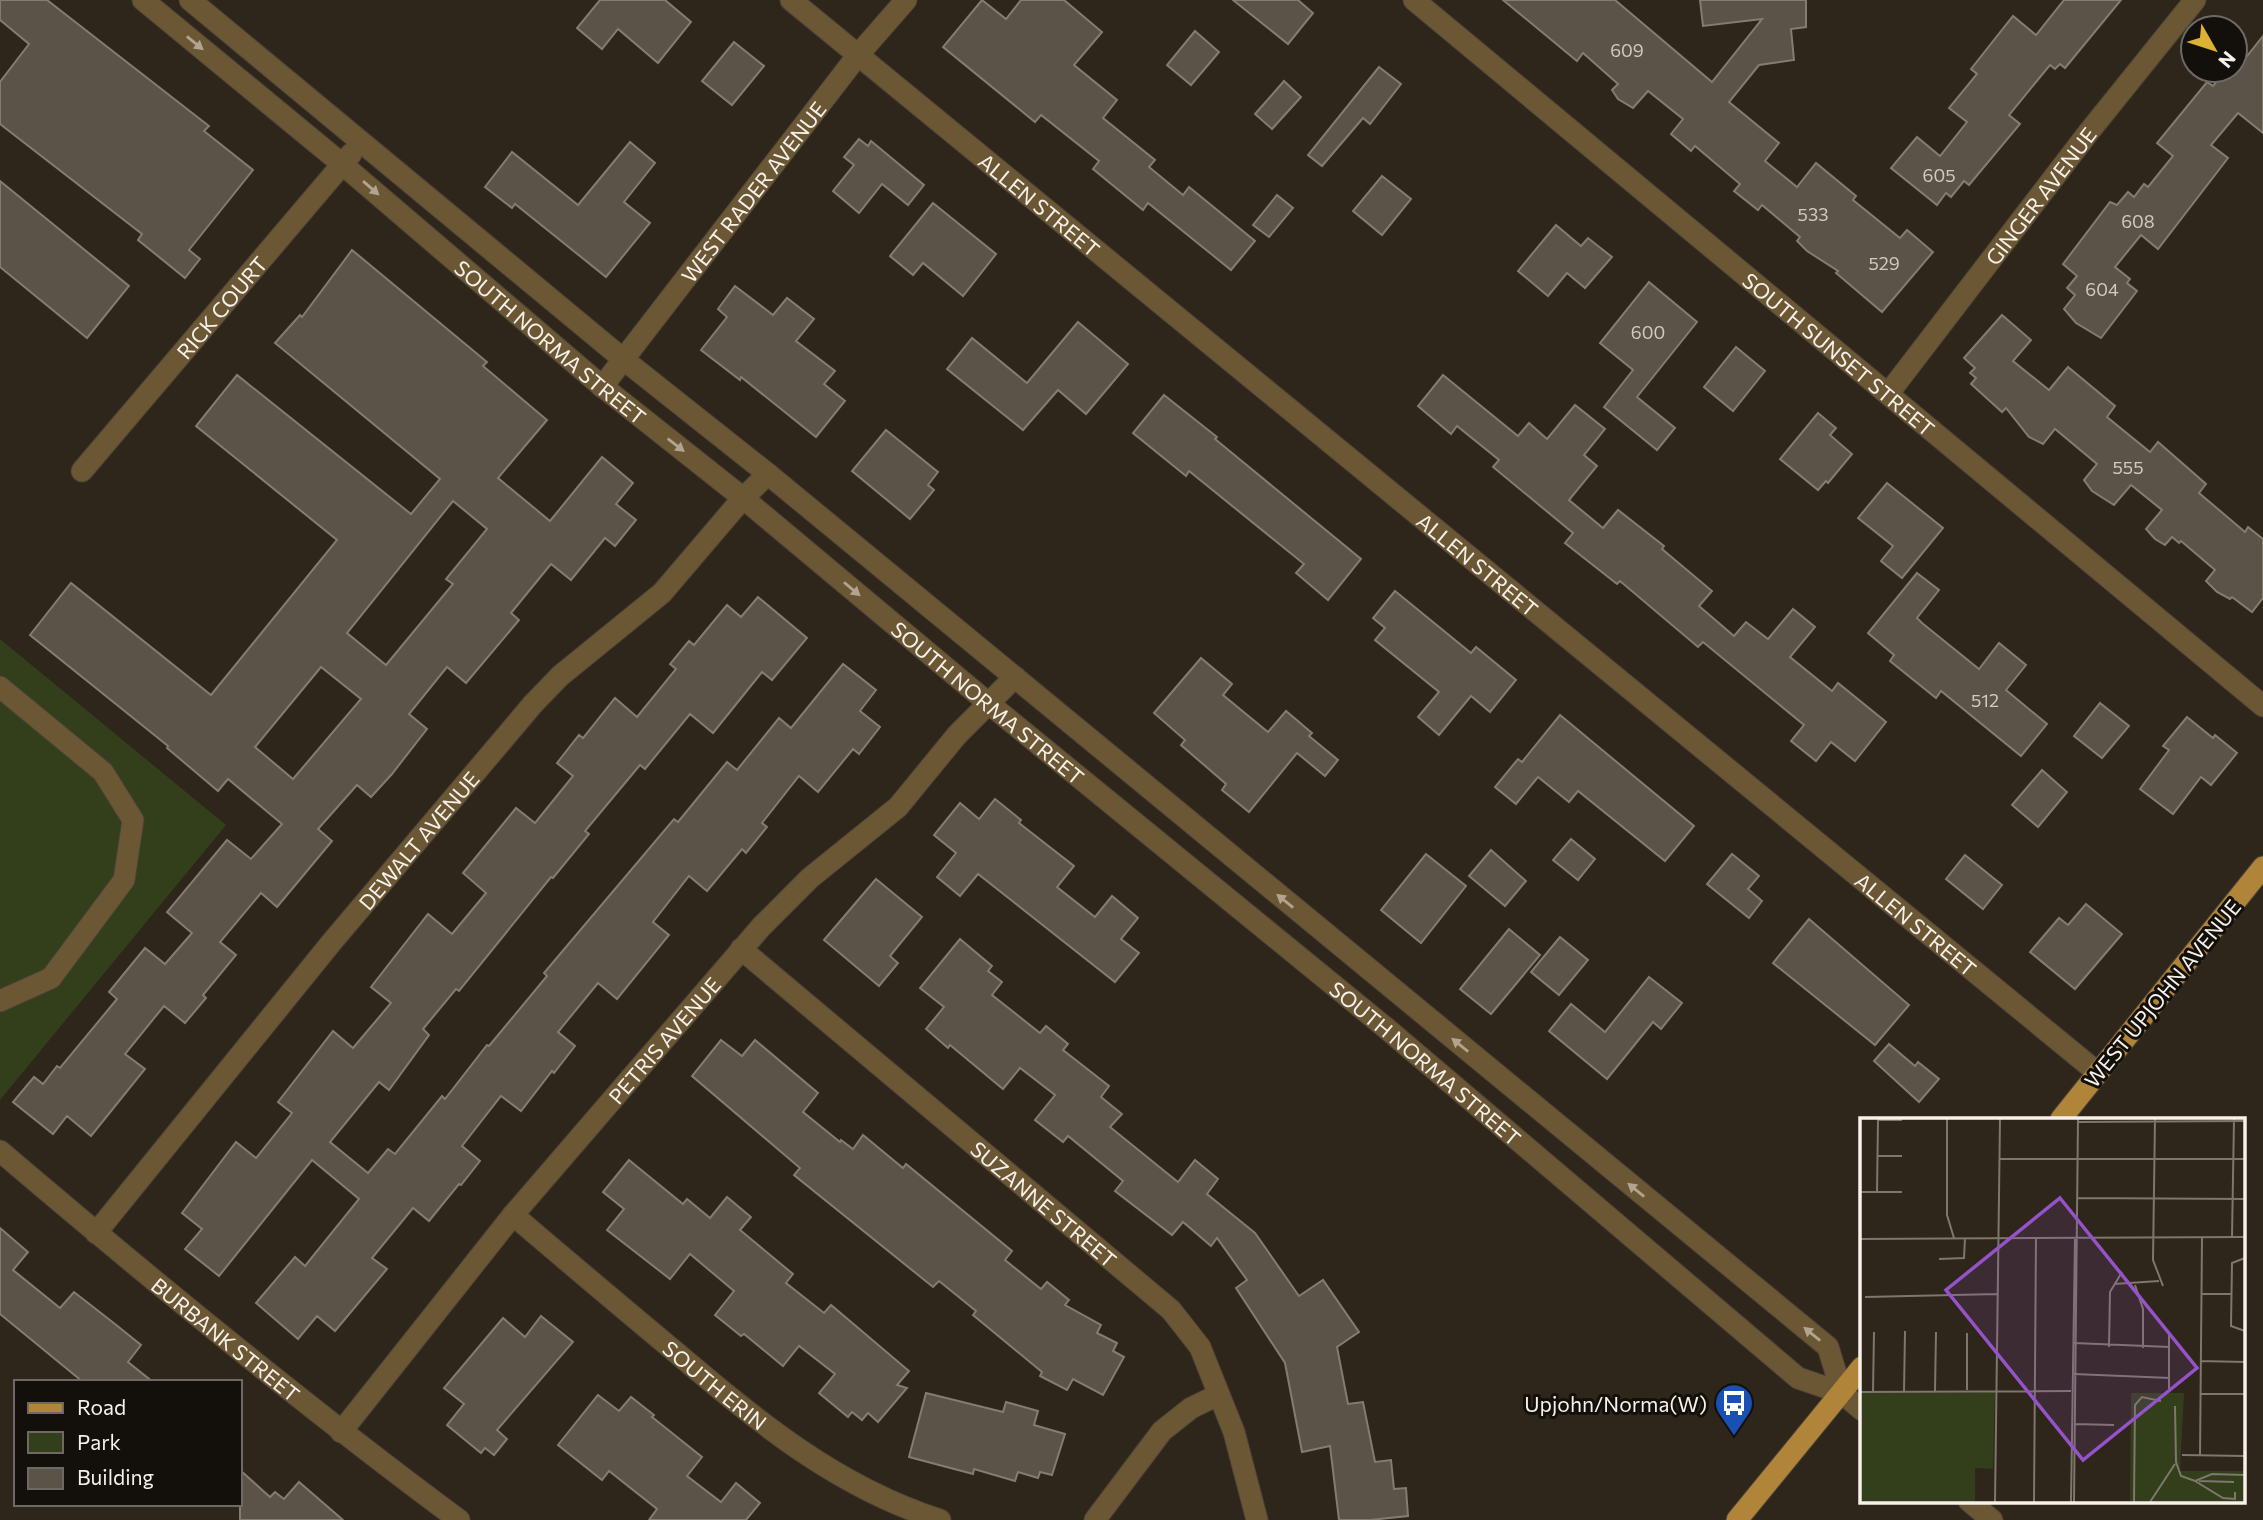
<svg xmlns="http://www.w3.org/2000/svg" width="2263" height="1520" font-family="Commissioner,sans-serif">
  <rect width="100%" height="100%" fill="#2e251b"/>
  <!-- green -->
  <polygon fill="#333f1a" points="0,639 226,825 0,1100"/>
  <!-- building -->
  <g fill="#5c5348" stroke="#857c70" stroke-width="2" fill-rule="evenodd">
    <polygon points="0,0 47,0 209,126 204,131 253,170 189,250 200,259 185,278 138,240 142,234 0,124 0,82 29,44 0,20"/>
    <polygon points="600,0 665,0 691,22 658,63 618,29 602,49 577,28"/>
    <polygon points="982,0 1006,19 1021,0 1064,0 1102,32 1074,65 1117,100 1103,118 1155,160 1149,167 1183,195 1189,187 1255,241 1231,270 1148,203 1143,210 1093,169 1099,161 1041,115 1035,122 943,47"/>
    <polygon points="1233,0 1298,0 1313,13 1288,44"/>
    <polygon points="1503,0 1615,0 1712,82 1762,19 1703,26 1700,0 1806,0 1806,27 1791,29 1794,60 1759,65 1729,102 1779,143 1765,161 1797,187 1816,163 1856,196 1853,200 1900,238 1907,230 1933,252 1882,312 1836,273 1838,271 1807,251 1797,241 1800,237 1762,205 1758,210 1734,191 1740,184 1695,146 1691,151 1671,134 1683,119 1648,91 1633,108 1618,99 1612,90 1618,84 1583,53 1577,61"/>
    <polygon points="2064,0 2121,0 2065,68 2060,64 2055,69 2050,65 2009,115 2020,124 1969,185 1964,181 1951,197 1946,193 1937,205 1891,168 1917,137 1940,156 1967,122 1949,108 1977,74 1971,69 2013,16 2036,35"/>
    <polygon points="1195,31 1219,52 1191,85 1167,65"/>
    <polygon points="2263,36 2263,133 2238,113 2211,145 2228,158 2158,249 2141,235 2115,267 2130,279 2127,283 2137,291 2101,338 2076,323 2064,309 2075,295 2067,288 2077,276 2063,264 2110,202 2117,205 2128,192 2134,197 2144,184 2148,187 2173,156 2157,143 2207,82 2213,86 2225,71 2231,76"/>
    <polygon points="734,42 764,66 732,105 702,81"/>
    <polygon points="1379,67 1401,84 1370,124 1363,118 1322,166 1308,155"/>
    <polygon points="1284,81 1301,97 1272,129 1255,114"/>
    <polygon points="859,139 868,146 871,141 924,185 908,205 882,184 859,213 833,191 854,165 844,157"/>
    <polygon points="630,142 655,163 624,202 650,223 606,277 515,204 512,208 485,187 512,152 578,205"/>
    <polygon points="1382,176 1411,199 1382,235 1353,211"/>
    <polygon points="0,181 129,286 87,338 0,267"/>
    <polygon points="1277,195 1293,208 1269,237 1253,225"/>
    <polygon points="933,203 996,254 963,296 923,263 913,275 890,256"/>
    <polygon points="1556,225 1581,246 1588,238 1612,257 1585,288 1567,273 1548,296 1518,271"/>
    <path d="M 352,250 L 487,362 L 483,366 L 547,420 L 498,478 L 550,521 L 602,457 L 633,483 L 616,504 L 636,520 L 615,546 L 605,538 L 571,580 L 551,564 L 511,613 L 519,620 L 466,683 L 447,667 L 409,714 L 427,729 L 392,774 L 371,797 L 357,785 L 318,829 L 332,841 L 277,907 L 261,893 L 220,942 L 236,955 L 203,995 L 206,998 L 185,1023 L 164,1006 L 125,1054 L 145,1069 L 91,1136 L 67,1116 L 53,1134 L 13,1102 L 34,1077 L 43,1084 L 57,1066 L 60,1068 L 117,999 L 109,992 L 145,948 L 165,964 L 192,933 L 167,912 L 227,840 L 251,859 L 282,824 L 228,779 L 218,791 L 167,748 L 168,746 L 30,635 L 71,583 L 211,695 L 337,540 L 196,426 L 237,375 L 411,514 L 440,479 L 275,343 L 300,315 L 302,317 ZM 453,501 L 487,529 L 446,579 L 453,584 L 386,665 L 347,633 ZM 321,667 L 361,699 L 293,779 L 255,747 Z"/>
    <polygon points="1649,282 1697,322 1637,397 1675,428 1657,450 1604,407 1633,370 1600,343"/>
    <polygon points="735,286 773,315 787,298 814,319 796,341 835,371 824,384 845,401 816,437 741,377 740,380 701,350 727,317 718,309"/>
    <polygon points="2002,315 2031,340 2013,361 2049,390 2068,367 2115,406 2107,417 2150,452 2158,442 2206,484 2199,493 2245,532 2248,527 2263,539 2263,598 2252,612 2232,597 2230,599 2217,592 2206,581 2215,570 2181,541 2179,543 2172,537 2165,545 2155,539 2146,529 2162,510 2131,485 2114,505 2092,491 2084,480 2097,464 2055,429 2043,444 2029,437 2006,408 2002,412 1971,384 1976,378 1970,373 1975,368 1964,358"/>
    <polygon points="1078,322 1128,364 1086,414 1058,390 1023,430 947,369 972,338 1027,383"/>
    <polygon points="1736,347 1765,371 1733,411 1704,387"/>
    <polygon points="1443,375 1518,436 1529,423 1547,439 1575,405 1605,429 1584,455 1597,466 1569,500 1603,528 1618,510 1664,546 1662,549 1712,591 1699,606 1734,636 1746,622 1768,639 1793,609 1815,627 1790,657 1832,691 1838,683 1886,722 1855,761 1831,742 1816,761 1791,741 1804,725 1703,642 1698,647 1620,581 1617,584 1565,543 1573,533 1493,467 1499,460 1457,426 1451,434 1418,406"/>
    <polygon points="1164,395 1217,437 1215,439 1361,559 1328,600 1296,573 1304,564 1189,471 1186,476 1133,433"/>
    <polygon points="1818,413 1836,428 1830,435 1852,454 1828,483 1826,481 1818,490 1780,459"/>
    <polygon points="886,430 938,472 928,485 934,490 910,519 852,471"/>
    <polygon points="1887,483 1943,528 1902,578 1881,561 1893,546 1858,518"/>
    <polygon points="1917,573 1939,590 1917,618 1922,623 1979,669 1999,643 2026,665 2006,690 2047,724 2021,756 1941,691 1936,698 1890,661 1894,655 1868,633"/>
    <polygon points="1395,591 1471,653 1476,647 1516,680 1490,712 1471,696 1439,735 1418,717 1439,692 1375,640 1385,628 1373,618"/>
    <polygon points="758,597 807,638 772,680 762,672 713,733 690,714 645,769 640,765 585,831 589,834 553,878 551,877 459,991 456,989 423,1029 429,1035 389,1090 379,1082 330,1142 368,1173 388,1149 395,1154 442,1096 445,1099 487,1045 489,1046 547,976 544,973 674,819 678,822 727,762 737,770 779,718 791,728 843,664 876,690 860,711 880,727 859,754 853,749 818,792 799,776 762,823 767,827 746,853 742,849 707,891 689,876 653,922 669,935 617,999 598,983 558,1032 575,1046 554,1073 552,1071 521,1111 501,1096 462,1146 480,1161 461,1185 459,1184 429,1221 413,1208 372,1258 387,1269 335,1331 317,1316 298,1339 256,1303 295,1257 305,1266 359,1199 312,1160 219,1276 185,1249 202,1229 182,1213 236,1142 256,1158 292,1113 278,1102 333,1031 353,1048 391,1003 371,987 428,914 452,934 486,893 463,873 516,808 535,823 573,776 557,763 579,735 583,738 615,698 637,717 676,669 670,664 689,641 694,645 727,605 741,617"/>
    <polygon points="1201,658 1232,684 1223,695 1268,732 1286,711 1312,733 1309,736 1338,760 1325,776 1297,753 1249,812 1222,790 1226,784 1181,745 1185,740 1154,713"/>
    <polygon points="2100,703 2129,726 2102,758 2074,736"/>
    <polygon points="1560,715 1694,826 1665,861 1578,791 1569,802 1538,777 1516,804 1495,787 1518,759 1522,762"/>
    <polygon points="2187,717 2213,738 2215,735 2237,753 2211,785 2201,777 2173,814 2140,789 2169,750 2163,746"/>
    <polygon points="2042,770 2067,792 2038,827 2012,805"/>
    <polygon points="995,799 1021,820 1019,823 1074,866 1057,887 1095,917 1112,896 1138,918 1121,939 1139,953 1115,982 978,874 960,896 937,877 956,853 934,835 960,803 979,819"/>
    <polygon points="1571,839 1595,859 1578,880 1553,860"/>
    <polygon points="1491,850 1526,881 1505,906 1469,876"/>
    <polygon points="1426,854 1466,886 1421,943 1381,910"/>
    <polygon points="1732,854 1759,876 1748,889 1762,901 1749,918 1707,884"/>
    <polygon points="1965,855 2002,885 1983,909 1946,879"/>
    <polygon points="876,879 922,917 890,956 898,963 879,986 824,940"/>
    <polygon points="2086,904 2122,934 2075,989 2030,952 2059,918 2068,925"/>
    <polygon points="1809,919 1909,1005 1875,1045 1773,963"/>
    <polygon points="1509,929 1540,955 1491,1014 1460,989"/>
    <polygon points="1560,937 1588,960 1559,995 1531,972"/>
    <polygon points="960,939 992,966 988,971 1002,982 992,995 1040,1033 1046,1026 1068,1044 1063,1050 1109,1086 1101,1097 1122,1114 1110,1127 1178,1182 1195,1160 1218,1179 1207,1194 1255,1233 1299,1296 1323,1280 1359,1332 1337,1347 1348,1404 1363,1402 1375,1462 1391,1460 1394,1489 1406,1488 1408,1516 1370,1520 1339,1520 1330,1446 1302,1452 1285,1363 1236,1288 1247,1280 1217,1238 1211,1246 1183,1222 1172,1235 1115,1191 1123,1181 1068,1136 1063,1142 1035,1120 1055,1095 1020,1068 1003,1089 950,1045 948,1048 926,1029 944,1007 920,988"/>
    <polygon points="1649,977 1682,1003 1661,1029 1653,1022 1607,1079 1549,1031 1571,1004 1605,1032"/>
    <polygon points="721,1040 742,1056 755,1040 818,1093 803,1112 840,1142 841,1140 853,1149 863,1135 903,1168 906,1164 1012,1251 1005,1260 1041,1289 1047,1282 1069,1300 1065,1305 1101,1325 1097,1333 1117,1343 1113,1351 1124,1357 1103,1395 1073,1379 1067,1390 1040,1376 1042,1372 973,1315 976,1311 939,1281 933,1287 794,1175 800,1168 692,1076"/>
    <polygon points="1889,1044 1915,1066 1918,1062 1939,1079 1919,1102 1874,1061"/>
    <polygon points="629,1160 683,1204 687,1199 710,1218 727,1197 751,1217 740,1230 793,1274 786,1283 824,1313 831,1305 909,1371 897,1385 907,1388 878,1422 868,1413 862,1420 852,1412 848,1417 819,1393 835,1374 799,1346 783,1366 744,1334 741,1336 715,1315 734,1291 690,1254 670,1279 607,1230 624,1209 603,1192"/>
    <polygon points="0,1228 28,1252 13,1270 60,1308 74,1292 115,1324 141,1345 128,1362 153,1382 83,1382 0,1314"/>
    <polygon points="541,1316 573,1342 497,1430 507,1439 494,1455 485,1448 481,1453 447,1425 464,1404 444,1388 503,1318 525,1337"/>
    <polygon points="926,1393 1003,1412 1006,1402 1038,1411 1034,1425 1065,1434 1052,1475 1040,1472 1038,1478 1018,1472 1015,1481 974,1469 973,1474 909,1457"/>
    <polygon points="598,1395 619,1411 631,1397 654,1415 652,1417 702,1457 687,1476 721,1502 736,1483 760,1503 746,1520 649,1520 657,1509 609,1471 602,1480 558,1445"/>
    <polygon points="240,1470 270,1497 275,1492 284,1499 299,1482 343,1520 240,1520"/>
  </g>
  <g fill="none" stroke-linecap="round" stroke-linejoin="round">
    <defs>
      <g id="minor">
        <path id="s1" d="M 143,0 L 342,164 L 598,383 L 743,498 L 987,702 L 1386,1028 L 1798,1378 L 1842,1393 L 1862,1410"/>
        <polyline points="190,0 623,359 768,474 1828,1347 1842,1393"/>
        <path id="s2" d="M 791,0 L 2098,1073"/>
        <path id="s3" d="M 1414,0 L 2263,706"/>
        <path id="s4" d="M 602,387 L 858,55 L 906,0"/>
        <path id="s5" d="M 1888,394 L 2088,133 L 2195,0"/>
        <path id="s6" d="M 82,471 L 351,154"/>
        <polyline points="0,687 103,772 133,820 124,880 51,978 0,1001"/>
        <path id="s7" d="M 741,949 L 1171,1310 L 1200,1347 L 1234,1432 L 1257,1520"/>
        <path id="s8" d="M 0,1151 C 149,1278 301,1403 459,1520"/>
        <path id="s9" d="M 513,1215 C 566,1260 619,1305 672,1349 C 756,1420 834,1486 940,1520"/>
        <path id="s10" d="M 96,1233 L 331,943 L 533,704 L 560,676 L 662,593 L 743,498 L 768,474"/>
        <path id="s11" d="M 341,1432 L 513,1215 L 761,927 L 810,878 L 898,807 L 957,735 L 1015,677"/>
        <polyline points="1969,1501 1992,1520"/>
        <polyline points="1095,1520 1162,1431 1191,1408 1218,1395"/>
      </g>
      <g id="major">
        <polyline points="2061,1119 2263,867"/>
        <polyline points="1737,1520 1862,1367"/>
      </g>
    </defs>
    <!-- minor casing -->
    <use href="#minor" stroke="#4a4238" stroke-width="23"/>
    <!-- major casing -->
    <use href="#major" stroke="#4a4238" stroke-width="23"/>
    <!-- minor -->
    <use href="#minor" stroke="#6c5735" stroke-width="21"/>
    <!-- major -->
    <use href="#major" stroke="#b18539" stroke-width="21"/>
  </g>
  <!-- one-way arrows -->
  <defs><path id="oneway-solid" d="M-6-.8H1V-3.2L6.5 0L1 3.2V.8H-6Z" transform="scale(1.75)"/></defs>
  <g fill="#b1a490">
    <use href="#oneway-solid" transform="translate(195 43) rotate(39)"/>
    <use href="#oneway-solid" transform="translate(371 188) rotate(41)"/>
    <use href="#oneway-solid" transform="translate(676 445) rotate(38)"/>
    <use href="#oneway-solid" transform="translate(852 589) rotate(40)"/>
    <use href="#oneway-solid" transform="translate(1285 901) rotate(-141)"/>
    <use href="#oneway-solid" transform="translate(1460 1045) rotate(-141)"/>
    <use href="#oneway-solid" transform="translate(1636 1190) rotate(-141)"/>
    <use href="#oneway-solid" transform="translate(1812 1334) rotate(-141)"/>
  </g>
  <!-- icons -->
  <defs>
    <symbol id="bus-pin" viewBox="-11 -11 22 30"><path d="M0 17L-7.5 6A9.5 9.5 0 1 1 7.5 6Z" fill="#1a4fb4" stroke="#130f0b"/><path d="M-5-6H5V4H4V6H2V4H-2V6H-4V4H-5ZM-3.5-4V0h7V-4ZM-3.5 1.2v1.5H-2V1.2ZM2 1.2v1.5H3.5V1.2Z" fill="#fff"/></symbol>
  </defs>
  <g fill-rule="evenodd">
    <use href="#bus-pin" x="1712" y="1381" width="44" height="60"/>
  </g>
  <g text-anchor="middle" dominant-baseline="central" stroke-width="6" stroke-linejoin="round" paint-order="stroke">
    <!-- number labels -->
    <g font-size="18" fill="#d0cac2">
      <text x="1627" y="50">609</text>
      <text x="1939" y="175">605</text>
      <text x="1813" y="214">533</text>
      <text x="2138" y="221">608</text>
      <text x="1884" y="263">529</text>
      <text x="2102" y="289">604</text>
      <text x="1648" y="332">600</text>
      <text x="2128" y="467">555</text>
      <text x="1985" y="700">512</text>
    </g>
    <!-- street labels -->
    <g font-size="21" fill="#f6f1ea" stroke="#130f0b">
      <text stroke="none"><textPath href="#s4" startOffset="247">WEST RADER AVENUE</textPath></text>
      <text stroke="none"><textPath href="#s5" startOffset="250">GINGER AVENUE</textPath></text>
      <text stroke="none"><textPath href="#s2" startOffset="322">ALLEN STREET</textPath></text>
      <text stroke="none"><textPath href="#s6" startOffset="215">RICK COURT</textPath></text>
      <text stroke="none"><textPath href="#s1" startOffset="532">SOUTH NORMA STREET</textPath></text>
      <text stroke="none"><textPath href="#s3" startOffset="553">SOUTH SUNSET STREET</textPath></text>
      <text stroke="none"><textPath href="#s2" startOffset="889">ALLEN STREET</textPath></text>
      <text stroke="none"><textPath href="#s1" startOffset="1099">SOUTH NORMA STREET</textPath></text>
      <text stroke="none"><textPath href="#s10" startOffset="508">DEWALT AVENUE</textPath></text>
      <text stroke="none"><textPath href="#s2" startOffset="1456">ALLEN STREET</textPath></text>
      <text transform="translate(2162 993) rotate(-51)">WEST UPJOHN AVENUE</text>
      <text stroke="none"><textPath href="#s11" startOffset="508">PETRIS AVENUE</textPath></text>
      <text stroke="none"><textPath href="#s1" startOffset="1666">SOUTH NORMA STREET</textPath></text>
      <text stroke="none"><textPath href="#s7" startOffset="396">SUZANNE STREET</textPath></text>
      <text stroke="none"><textPath href="#s8" startOffset="294">BURBANK STREET</textPath></text>
      <text stroke="none"><textPath href="#s9" startOffset="264">SOUTH ERIN</textPath></text>
    </g>
    <!-- poi labels -->
    <g font-size="21" fill="#f6f1ea" stroke="#130f0b" text-anchor="end">
      <text x="1707" y="1403">Upjohn/Norma(W)</text>
    </g>
  </g>
  <!-- overview -->
  <g transform="translate(1860 1118)">
    <rect width="385" height="385" fill="#2e251b"/>
    <path d="M 135,274 L 133,351 L 115,350 L 115,384 L 0,384 L 0,275 ZM 271,275 L 324,275 L 320,353 L 385,353 L 385,384 L 270,384 Z" fill="#333f1a"/>
    <path fill="none" stroke="#7e776e" stroke-width="2" d="M 87,1 L 87,97 L 94,120M 295,1 L 293,142 L 303,168M 18,2 L 42,2M 218,4 L 385,3M 18,38 L 42,38M 140,41 L 385,41M 0,74 L 42,74M 17,74 L 18,1M 217,80 L 385,81M 372,119 L 374,1M 0,121 L 385,119M 385,140 L 372,145 L 371,208 L 385,213M 79,141 L 104,140 L 105,120M 254,166 L 299,163M 275,167 L 283,191 L 283,230M 341,176 L 371,176M 5,179 L 138,176M 309,214 L 309,274M 107,215 L 107,272M 214,225 L 310,229M 249,229 L 250,174 L 262,154M 340,243 L 385,244M 214,256 L 310,260M 75,273 L 76,214M 0,274 L 211,273M 13,274 L 14,214M 44,274 L 45,213M 340,276 L 385,276M 315,288 L 316,344 L 321,358 L 335,363 L 352,356 L 385,357M 214,306 L 254,307M 322,337 L 385,338M 340,338 L 342,120M 335,363 L 363,380 L 375,381 L 375,374M 339,363 L 374,364M 135,384 L 140,1M 174,384 L 176,119M 211,384 L 215,121M 214,384 L 218,1M 274,384 L 275,287 L 282,279 L 301,283M 290,384 L 315,346"/>
    <path fill="#9453c8" fill-opacity="0.15" stroke="#9453c8" stroke-width="3.5" d="M 200,80 L 337,250 L 223,342 L 86,172 Z"/>
    <rect width="385" height="385" fill="none" stroke="#f6f1ea" stroke-width="3.5"/>
  </g>
  <!-- legend -->
  <rect x="14" y="1380" width="228" height="126" fill="#130f0b" stroke="#6e6964" stroke-width="2"/>
  <rect x="28" y="1403" width="35" height="10" fill="#b18539" stroke="#6e6964" stroke-width="2"/>
  <text x="77" y="1415" font-size="21" fill="#f6f1ea">Road</text>
  <rect x="28" y="1432" width="35" height="21" fill="#333f1a" stroke="#6e6964" stroke-width="2"/>
  <text x="77" y="1450" font-size="21" fill="#f6f1ea">Park</text>
  <rect x="28" y="1468" width="35" height="21" fill="#5c5348" stroke="#6e6964" stroke-width="2"/>
  <text x="77" y="1485" font-size="21" fill="#f6f1ea">Building</text>
  <!-- north arrow -->
  <g transform="translate(2214 49) rotate(129)"><circle r="33" fill="#130f0b" stroke="#6e6964" stroke-width="2"/>
  <path d="M0-5L12 26L0 18L-12 26Z" fill="#dcb233"/>
  <text y="-10" font-size="19" font-weight="bold" text-anchor="middle" fill="#f6f1ea">N</text>
  </g>
</svg>
